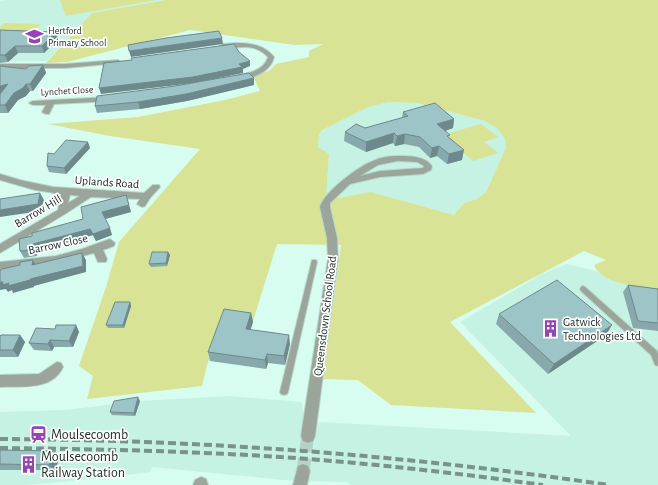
<svg xmlns="http://www.w3.org/2000/svg" width="658" height="485" font-family="'Alegreya Sans',sans-serif">
  <rect width="100%" height="100%" fill="#d7fcf0"/>
  <!-- built -->
  <g fill="#c5f2e2">
    <polygon points="5,0 166,0 92,13 47,61 0,61 0,1"/>
    <polygon points="389,102 417,103 485,121 498,129 505,139 506,148 486,192 477,199 464,203 454,215 371,192 332,199 326,198 329,154 318,148 319,135 322,130 368,107"/>
    <polygon points="567,264 596,271 622,284 658,289 658,485 352,485 347,482 295,481 152,467 150,472 102,478 25,485 0,485 0,412 66,410 140,401 229,396 302,402 304,421 299,453 312,454 319,422 571,436 460,322 542,274"/>
  </g>
  <!-- green -->
  <g fill="#d8e395" fill-rule="evenodd">
    <polygon points="60,0 156,0 66,16"/>
    <path d="M 166,0 L 658,0 L 658,290 C 639,287 602,284 594,265 L 606,260 L 584,251 L 450,322 L 536,413 L 391,405 L 358,380 L 323,379 L 341,245 L 277,244 L 253,321 L 226,318 L 207,365 L 202,386 L 87,399 L 93,376 L 79,366 L 106,287 L 119,242 L 200,149 L 110,136 L 48,124 L 138,117 L 225,100 L 260,91 L 253,76 L 269,71 L 276,64 L 309,57 L 309,51 L 323,44 L 295,45 L 190,30 L 67,62 L 46,63 L 92,13 ZM 389,102 L 417,103 L 485,121 L 498,129 L 505,139 L 506,148 L 486,192 L 477,199 L 464,203 L 454,215 L 371,192 L 332,199 L 326,198 L 329,154 L 318,147 L 319,135 L 322,130 L 368,107 Z"/>
    <polygon points="4,23 41,24 32,32 0,31 0,27"/>
    <polygon points="481,124 498,137 484,142 498,153 473,161 443,135"/>
  </g>
  <g fill="none" stroke-linecap="round" stroke-linejoin="round">
    <!-- street-tunnel -->
    <polyline stroke="#b3d3c8" stroke-width="13" stroke-dasharray="13 6" stroke-linecap="butt" points="303,471 308,436"/>
    <defs>
      <g id="lane">
        <polygon points="312,260 316,260 317,262 288,392 287,394 284,395 281,394 280,392"/>
        <polygon points="583,286 585,287 657,351 658,354 658,366 655,365 651,355 581,291 580,289 581,287"/>
      </g>
      <g id="street">
        <path d="M 236,43 C 251,43 264,45 274,57 C 271,72 250,81 236,78 L 236,76 C 248,73 264,71 268,57 C 250,38 230,53 220,46 L 223,44 Z"/>
        <polygon points="118,60 121,62 120,63 65,68 0,68 0,64 65,64"/>
        <polygon points="110,97 114,99 113,101 54,104 49,114 46,114 42,112 46,105 33,105 29,103 33,101"/>
        <path d="M 398,156 C 410,156 425,156 432,166 L 431,170 L 423,174 L 380,177 L 350,184 L 330,203 L 330,207 L 337,238 L 338,259 L 315,436 L 313,441 L 308,443 L 303,441 L 301,436 L 328,259 L 327,238 L 320,207 C 324,192 359,166 373,161 C 381,157 390,156 398,156 ZM 398,161 L 417,162 L 424,166 L 423,168 L 380,171 L 360,176 L 378,165 Z"/>
        <path d="M 0,174 L 20,180 L 53,187 L 144,193 L 153,185 L 159,185 L 160,187 L 150,198 L 145,206 L 142,207 L 137,204 L 140,199 L 91,197 L 65,214 L 0,253 L 0,244 L 58,210 L 61,194 L 35,190 L 0,180 ZM 70,195 L 80,196 L 68,203 Z"/>
        <polygon points="110,239 115,243 114,246 103,250 107,259 106,262 98,262 94,253 56,263 0,270 0,262 56,256 82,249"/>
        <path d="M 57,362 L 61,363 L 63,367 C 52,391 22,386 0,387 L 0,375 L 39,374 Z"/>
        <polygon points="303,464 308,466 310,471 307,485 293,485 298,466"/>
        <polygon points="201,477 206,479 208,485 193,485 195,480"/>
      </g>
    </defs>
    <!-- lane casing -->
    <use href="#lane" stroke="#b6d7cc" stroke-width="2"/>
    <!-- street casing -->
    <use href="#street" stroke="#b6d7cc" stroke-width="2"/>
    <!-- lane -->
    <use href="#lane" fill="#9ba59b" fill-rule="evenodd"/>
    <!-- street -->
    <use href="#street" fill="#9ba59b" fill-rule="evenodd"/>
    <!-- rail -->
    <g stroke="#79928a" stroke-width="4" stroke-dasharray="8 4" stroke-linecap="butt">
      <path d="M 0,439 C 207,440 404,455 609,485"/>
      <path d="M 0,448 C 94,449 188,451 281,457 C 369,463 456,473 543,485"/>
    </g>
  </g>
  <!-- wall -->
  <g fill="#87a9ab">
    <polygon points="0,30 58,39 44,53 18,53 8,62 0,63"/>
    <polygon points="43,65 46,73 33,91 30,91 26,96 18,100 8,113 0,113 0,66 26,69"/>
    <polygon points="254,85 187,101 140,109 97,113 95,106"/>
    <polygon points="403,112 454,119 453,128 445,131 462,160 447,164 437,156 430,158 419,147 404,144 395,146 393,143 366,152 344,141 345,132 365,128 402,118"/>
    <polygon points="90,148 66,174 49,172 47,166 54,154"/>
    <polygon points="126,195 131,212 105,219 112,235 96,241 93,235 37,251 37,256 24,258 20,251 32,236 83,219"/>
    <polygon points="168,252 170,255 167,266 151,267 149,264"/>
    <polygon points="628,285 658,289 658,331 633,328 623,292"/>
    <polygon points="130,302 131,306 124,328 108,328 106,325"/>
    <polygon points="251,313 253,322 250,330 290,344 285,365 268,363 266,369 210,361 208,352"/>
    <polygon points="499,314 606,335 548,374 496,324"/>
    <polygon points="76,325 79,332 73,347 54,347 52,351 34,350 29,343 55,329"/>
    <polygon points="20,335 25,342 18,357 0,357 0,336"/>
    <polygon points="140,401 135,416 112,415 110,412"/>
    <polygon points="0,450 55,451 60,457 55,470 0,470"/>
  </g>
  <!-- shaded-wall -->
  <g fill="#6e898b">
    <polygon points="56,32 58,39 44,53 42,46"/>
    <polygon points="222,38 223,44 131,57 129,51"/>
    <polygon points="15,46 18,53 8,62 5,55"/>
    <polygon points="250,61 250,66 243,69 243,73 194,83 101,94 99,88 239,64"/>
    <polygon points="43,65 46,73 33,91 30,84"/>
    <polygon points="254,78 254,85 187,101 140,109 138,102"/>
    <polygon points="8,84 0,95 0,86"/>
    <polygon points="26,84 30,91 26,96 18,100 8,113 5,105 14,93"/>
    <polygon points="454,119 453,128 436,134 437,124"/>
    <polygon points="394,133 393,143 366,152 366,142"/>
    <polygon points="405,134 404,144 395,146 397,136"/>
    <polygon points="88,142 90,148 66,174 64,168"/>
    <polygon points="439,146 437,156 430,158 432,148"/>
    <polygon points="464,150 462,160 447,164 449,154"/>
    <polygon points="40,193 44,200 41,211 0,217 0,210"/>
    <polygon points="126,195 131,212 105,219 102,212"/>
    <polygon points="110,228 112,235 96,241 93,235 37,251 37,256 34,250 33,244 90,229"/>
    <polygon points="168,252 170,255 167,266 166,263"/>
    <polygon points="82,253 86,260 86,272 34,286 34,287 13,293 12,290 8,292 6,289 0,290 0,282 30,279"/>
    <polygon points="33,260 37,267 32,265"/>
    <polygon points="130,302 131,306 124,328 123,325"/>
    <polygon points="251,313 253,322 248,338 246,329"/>
    <polygon points="76,325 79,332 73,347 69,341"/>
    <polygon points="612,325 606,335 548,374 554,364"/>
    <polygon points="20,335 25,342 18,357 13,350"/>
    <polygon points="289,335 290,344 285,365 284,356"/>
    <polygon points="50,340 54,347 52,351 48,344"/>
    <polygon points="267,354 268,363 266,369 265,360"/>
    <polygon points="138,397 140,401 135,416 134,413"/>
    <polygon points="55,451 60,457 55,470 49,465"/>
  </g>
  <!-- building -->
  <g fill="#9dc4c7" stroke="#6e898b">
    <polygon points="0,30 56,32 42,46 15,46 5,55 0,55"/>
    <polygon points="219,31 222,38 129,51 128,45 166,38"/>
    <polygon points="234,44 239,52 250,61 239,64 242,67 193,77 99,88 104,63 132,60 131,58"/>
    <polygon points="43,65 30,84 26,84 23,88 14,93 5,105 0,105 0,94 8,84 0,86 0,66 26,69 28,66"/>
    <polygon points="249,73 254,78 186,94 138,102 95,106 97,96 175,86"/>
    <polygon points="435,103 454,119 437,124 450,135 447,136 464,150 449,154 439,146 432,148 420,137 405,134 397,136 394,133 366,142 345,132 356,124 365,128 408,116 403,112"/>
    <polygon points="66,140 88,142 64,168 47,166 48,153 54,154"/>
    <polygon points="40,193 38,204 0,210 0,199"/>
    <polygon points="126,195 129,205 102,212 110,228 93,234 90,229 33,244 34,250 20,251 19,239 32,236 32,233 83,219 81,207"/>
    <polygon points="152,252 168,252 166,263 149,264"/>
    <polygon points="82,253 83,266 30,279 30,280 8,286 9,283 3,285 3,282 0,282 0,271 2,269 20,265 20,262 33,260 32,265"/>
    <polygon points="557,280 612,325 554,364 499,314"/>
    <polygon points="628,285 658,289 658,323 638,321"/>
    <polygon points="115,302 130,302 123,325 106,325"/>
    <polygon points="224,309 251,313 246,329 289,335 284,356 267,354 265,360 208,352"/>
    <polygon points="56,325 76,325 69,341 50,340 48,344 29,343 36,328 55,329"/>
    <polygon points="1,335 20,335 13,350 0,350 0,336"/>
    <polygon points="138,397 134,413 110,412 114,401"/>
    <polygon points="0,450 55,451 49,465 0,464"/>
  </g>
  <!-- icons -->
  <defs>
    <symbol id="school-bare" viewBox="-9 -9 18 18"><path d="M0-5L7-2L0 1L-7-2ZM-4 1L0 2.5L4 1V4Q0 6-4 4Z" fill="#9644b3" stroke="#fff" stroke-width="2.5" paint-order="stroke"/></symbol>
    <symbol id="building-bare" viewBox="-9 -9 18 18"><path d="M-4-6H4V6H1V3H-1V6H-4ZM-2.5-4.3h1.7v1.8h-1.7ZM.8-4.3h1.7v1.8H.8ZM-2.5-1h1.7V.8h-1.7ZM.8-1h1.7V.8H.8Z" fill="#9644b3" stroke="#fff" stroke-width="2.5" paint-order="stroke"/></symbol>
    <symbol id="station-bare" viewBox="-9 -9 18 18"><path d="M-3-6H3Q5-6 5-4V2Q5 4 3 4L4.5 6H3L1.5 4h-3L-3 6H-4.5L-3 4Q-5 4-5 2V-4Q-5-6-3-6ZM-3.5-4v3h7v-3ZM-3.5 1v1.5H-2V1ZM2 1v1.5H3.5V1Z" fill="#9644b3" stroke="#fff" stroke-width="2.5" paint-order="stroke"/></symbol>
  </defs>
  <g fill-rule="evenodd">
    <use href="#school-bare" x="22" y="24" width="25" height="25"/>
    <use href="#building-bare" x="538" y="316" width="25" height="25"/>
    <use href="#station-bare" x="26" y="422" width="25" height="25"/>
    <use href="#building-bare" x="16" y="452" width="25" height="25"/>
  </g>
  <g text-anchor="middle" dominant-baseline="central" stroke-width="3.5" stroke-linejoin="round" paint-order="stroke">
    <!-- far-poi labels -->
    <g font-size="10" fill="#212f2a" stroke="#fff" text-anchor="start">
      <text x="48" y="31">Hertford<tspan x="48" dy="12">Primary School</tspan></text>
    </g>
    <!-- far-street labels -->
    <g font-size="10" fill="#212f2a" stroke="#fff">
      <text transform="translate(67 91) rotate(-3)">Lynchet Close</text>
    </g>
    <!-- street labels -->
    <g font-size="12" fill="#212f2a" stroke="#fff">
      <text transform="translate(107 182) rotate(4)">Uplands Road</text>
      <text transform="translate(38 211) rotate(-31)">Barrow Hill</text>
      <text transform="translate(58 244) rotate(-12)">Barrow Close</text>
      <text transform="translate(325 316) rotate(-83)">Queensdown School Road</text>
    </g>
    <!-- poi labels -->
    <g font-size="12" fill="#212f2a" stroke="#fff" text-anchor="start">
      <text x="563" y="322">Gatwick<tspan x="563" dy="14">Technologies Ltd</tspan></text>
    </g>
    <!-- near-poi labels -->
    <g font-size="14" fill="#212f2a" stroke="#fff" text-anchor="start">
      <text x="51" y="435">Moulsecoomb</text>
      <text x="41" y="457">Moulsecoomb<tspan x="41" dy="16">Railway Station</tspan></text>
    </g>
  </g>
</svg>
